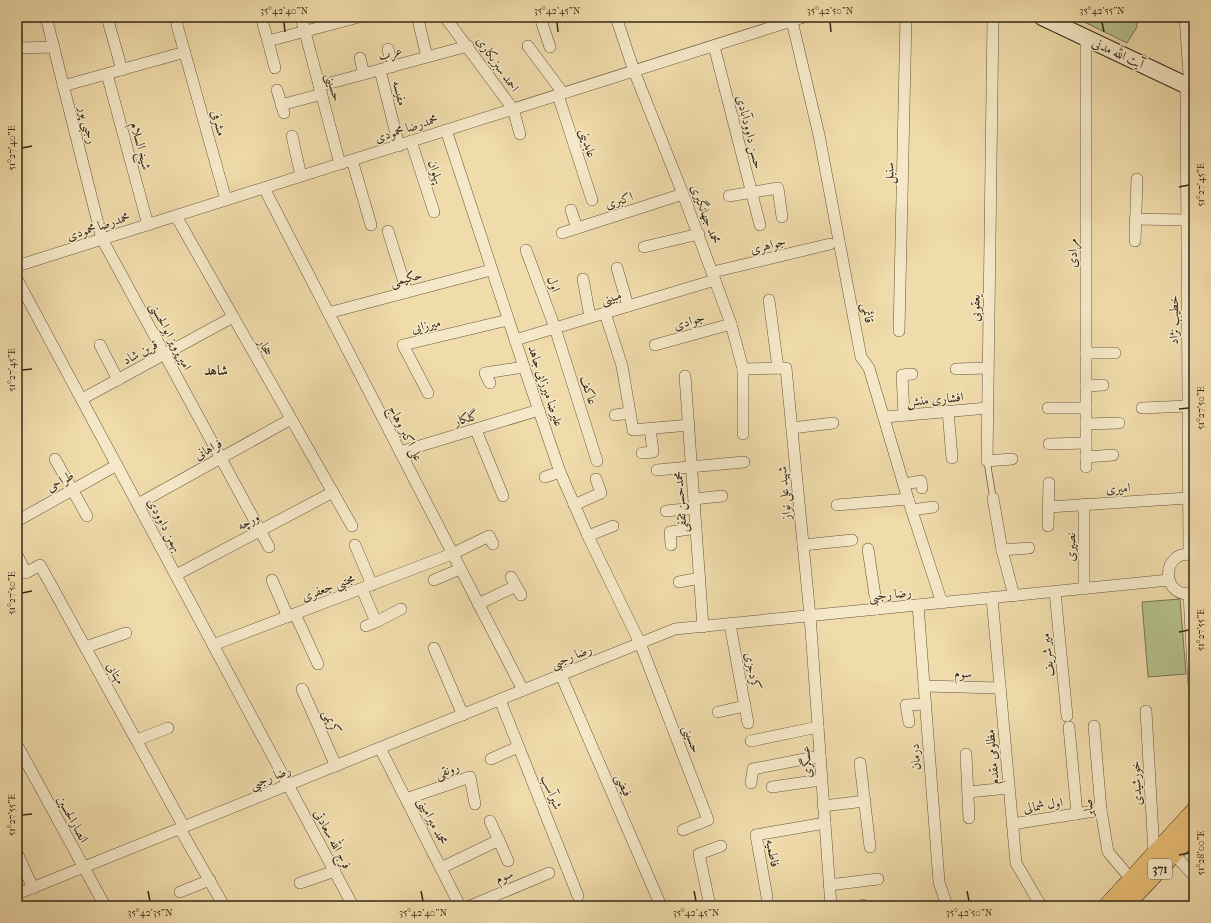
<svg xmlns="http://www.w3.org/2000/svg" width="1211" height="923" font-family="'IM FELL French Canon',Amiri,serif">
  <rect width="100%" height="100%" fill="#f0dbaa"/>
  <filter id="stains"><feTurbulence type="fractalNoise" baseFrequency=".005" numOctaves="4"/><feColorMatrix values="0 0 0 0 .2 0 0 0 0 .09 0 0 0 0 .02 0 0 0 .5 -.17"/></filter>
  <radialGradient id="worn" r=".72"><stop offset=".6" stop-color="#630" stop-opacity="0"/><stop offset="1" stop-color="#630" stop-opacity=".3"/></radialGradient>
  <!-- green -->
  <g fill="#b5c18c" stroke="#767552">
    <polygon points="1074,17 1137,17 1137,27 1127,43"/>
    <polygon points="1180,599 1186,674 1148,677 1142,602"/>
  </g>
  <g fill="none" stroke-linecap="round" stroke-linejoin="round">
    <defs>
      <polyline id="service" points="987,461 993,498"/>
      <g id="minor">
        <polyline points="46,17 102,239 269,547"/>
        <polyline points="121,17 107,17 122,70"/>
        <polyline points="301,17 340,164"/>
        <polyline points="445,17 513,109 520,134"/>
        <polyline points="540,17 550,47"/>
        <polyline points="616,17 634,71 683,194 731,324 743,369 743,434"/>
        <polyline points="791,17 819,135 861,357 869,368 908,499 942,603"/>
        <polyline points="993,17 987,461 1012,459"/>
        <polyline points="1185,17 1189,74 1194,80"/>
        <polyline points="263,24 268,41 359,17"/>
        <polyline points="419,24 427,57"/>
        <polyline points="177,25 226,200"/>
        <polyline points="268,41 275,68"/>
        <polyline points="528,46 563,93"/>
        <polyline points="714,46 760,225"/>
        <polyline points="17,48 54,47"/>
        <polyline points="388,49 392,67"/>
        <polyline points="360,58 364,74"/>
        <polyline points="380,70 399,146"/>
        <polyline points="107,74 148,225"/>
        <polyline points="1186,85 1189,554"/>
        <polyline points="63,86 185,52"/>
        <polyline points="319,86 468,46"/>
        <polyline points="277,90 284,113"/>
        <polyline points="558,95 592,200"/>
        <polyline points="281,105 322,94"/>
        <polyline points="446,130 524,367 560,472 588,536 640,643 708,820 683,830"/>
        <polyline points="292,136 301,176"/>
        <polyline points="411,141 434,212"/>
        <polyline points="352,160 371,225"/>
        <polyline points="264,188 523,690"/>
        <polyline points="729,196 778,188 782,217"/>
        <polyline points="571,210 577,228"/>
        <polyline points="176,216 352,526"/>
        <polyline points="1135,219 1186,220"/>
        <polyline points="388,231 407,292"/>
        <polyline points="562,233 683,194"/>
        <polyline points="1135,241 1137,179"/>
        <polyline points="644,247 699,234"/>
        <polyline points="526,250 555,328 597,461"/>
        <polyline points="17,266 804,17"/>
        <polyline points="617,268 628,306"/>
        <polyline points="713,272 830,244"/>
        <polyline points="17,279 353,906"/>
        <polyline points="583,279 590,317"/>
        <polyline points="769,300 778,368"/>
        <polyline points="328,313 491,270"/>
        <polyline points="605,313 622,366 633,430 689,425"/>
        <polyline points="899,331 906,17"/>
        <polyline points="515,340 715,280"/>
        <polyline points="100,345 118,380"/>
        <polyline points="655,345 731,324"/>
        <polyline points="1086,353 1115,353"/>
        <polyline points="743,369 786,368 810,616 831,906"/>
        <polyline points="956,369 988,368"/>
        <polyline points="685,376 703,627"/>
        <polyline points="490,383 485,373 524,367"/>
        <polyline points="1086,386 1103,385"/>
        <polyline points="428,393 403,345 508,320"/>
        <polyline points="82,399 233,317"/>
        <polyline points="1048,408 1086,408"/>
        <polyline points="1142,408 1188,406"/>
        <polyline points="948,411 952,458"/>
        <polyline points="615,415 629,413"/>
        <polyline points="904,415 902,375 912,374"/>
        <polyline points="885,417 988,408"/>
        <polyline points="1086,424 1119,423"/>
        <polyline points="792,428 833,423"/>
        <polyline points="476,430 503,496"/>
        <polyline points="1049,444 1086,443"/>
        <polyline points="400,452 539,410"/>
        <polyline points="642,453 653,452 650,428"/>
        <polyline points="1086,457 1113,455"/>
        <polyline points="55,459 87,516"/>
        <polyline points="1086,467 1086,38"/>
        <polyline points="657,470 744,462"/>
        <polyline points="545,477 560,472"/>
        <polyline points="904,484 921,481 922,488"/>
        <polyline points="993,498 1002,550 1014,596"/>
        <polyline points="694,499 722,496"/>
        <polyline points="138,504 291,419"/>
        <polyline points="574,505 601,493 596,479"/>
        <polyline points="837,505 908,499"/>
        <polyline points="1049,507 1188,498"/>
        <polyline points="912,510 933,507"/>
        <polyline points="666,511 695,508"/>
        <polyline points="17,521 117,465"/>
        <polyline points="1048,526 1049,483"/>
        <polyline points="588,536 613,526"/>
        <polyline points="355,545 372,585"/>
        <polyline points="671,545 670,532 696,528"/>
        <polyline points="803,545 852,540"/>
        <polyline points="868,549 877,609"/>
        <polyline points="1002,550 1029,548"/>
        <polyline points="17,555 26,573 40,565 184,827"/>
        <path d="M 1194,555 C 1159,548 1161,601 1194,593"/>
        <polyline points="176,575 333,492"/>
        <polyline points="511,577 521,595"/>
        <polyline points="272,580 288,617"/>
        <polyline points="434,580 460,569"/>
        <polyline points="679,582 700,578"/>
        <polyline points="362,589 376,622 401,609"/>
        <polyline points="1084,589 1084,504"/>
        <polyline points="1055,592 1067,716"/>
        <polyline points="1189,594 1194,688"/>
        <polyline points="992,598 1016,863 1041,906"/>
        <polyline points="478,604 516,586"/>
        <polyline points="918,605 939,882 947,906"/>
        <polyline points="295,614 318,664"/>
        <polyline points="730,624 748,723"/>
        <polyline points="366,626 376,622"/>
        <polyline points="213,645 452,554 489,536 493,544"/>
        <polyline points="86,647 126,633"/>
        <polyline points="434,648 463,715"/>
        <polyline points="561,675 661,906"/>
        <polyline points="924,686 1000,688"/>
        <polyline points="302,689 336,766"/>
        <polyline points="500,700 578,896"/>
        <polyline points="1146,711 1154,853"/>
        <polyline points="718,712 745,706"/>
        <polyline points="909,722 906,705 925,704"/>
        <polyline points="1094,726 1101,810 1108,852 1131,879"/>
        <polyline points="1069,727 1077,814"/>
        <polyline points="137,740 168,728"/>
        <polyline points="751,741 818,727"/>
        <polyline points="17,745 105,906"/>
        <polyline points="380,748 460,906"/>
        <polyline points="966,754 969,818"/>
        <polyline points="491,759 518,747"/>
        <polyline points="860,763 870,847"/>
        <polyline points="751,783 753,769 820,756"/>
        <polyline points="772,787 821,780"/>
        <polyline points="968,792 1009,788"/>
        <polyline points="406,799 470,777 475,804"/>
        <polyline points="823,806 865,801"/>
        <polyline points="490,821 508,861"/>
        <polyline points="1012,824 1101,810"/>
        <polyline points="180,829 224,906"/>
        <polyline points="17,853 33,888"/>
        <polyline points="1174,854 1194,876"/>
        <polyline points="441,868 499,840"/>
        <polyline points="300,883 335,871"/>
        <polyline points="829,885 878,879"/>
        <polyline points="180,892 210,880"/>
        <polyline points="17,894 675,629 1169,580"/>
        <polyline points="767,897 756,835 825,823"/>
        <polyline points="863,905 863,906"/>
        <polyline points="470,906 549,873"/>
        <polyline points="710,906 699,854 721,846"/>
      </g>
      <polyline id="secondary" points="1042,17 1194,89"/>
      <g id="primary">
        <polyline points="1107,906 1194,811"/>
        <polyline points="1125,906 1194,832"/>
      </g>
    </defs>
    <!-- service casing -->
    <use href="#service" stroke="#64563c" stroke-width="7"/>
    <!-- minor casing -->
    <use href="#minor" stroke="#64563c" stroke-width="12"/>
    <!-- secondary casing -->
    <use href="#secondary" stroke="#362917" stroke-width="18"/>
    <!-- primary casing -->
    <use href="#primary" stroke="#362917" stroke-width="18"/>
    <!-- service -->
    <use href="#service" stroke="#f5e8c8" stroke-width="5.5"/>
    <!-- minor -->
    <use href="#minor" stroke="#f5e8c8" stroke-width="11"/>
    <!-- secondary -->
    <use href="#secondary" stroke="#f5e8c8" stroke-width="16"/>
    <!-- primary -->
    <use href="#primary" stroke="#e8be75" stroke-width="17"/>
  </g>
  <!-- ticks -->
  <path fill="none" stroke="#362917" stroke-width="1.5" d="M 284,22 L 285,32M 557,22 L 558,32M 830,22 L 831,32M 1102,22 L 1104,32M 22,148 L 32,146M 1179,187 L 1189,185M 22,370 L 32,369M 1179,409 L 1189,408M 22,593 L 32,591M 1179,632 L 1189,630M 22,815 L 32,814M 1179,855 L 1189,853M 148,891 L 150,901M 421,891 L 423,901M 694,891 L 696,901M 967,891 L 969,901"/>
  <g text-anchor="middle" dominant-baseline="central" stroke-width="3" stroke-linejoin="round" paint-order="stroke">
    <!-- shield labels -->
    <rect fill="#f5e8c8" stroke="#6f624c" stroke-width="1" x="1148" y="859" width="24" height="20" rx="3"/>
    <g font-size="12" font-weight="bold" fill="#362917">
      <text x="1160" y="869">371</text>
    </g>
    <!-- street labels -->
    <g font-size="13" fill="#362917" stroke="#f5e8c8">
      <text transform="translate(390 53) rotate(-15)">عرب</text>
      <text transform="translate(1118 53) rotate(25)">آیت الله مدنی</text>
      <text transform="translate(498 64) rotate(55)">احمد سبزیکاری</text>
      <text transform="translate(334 87) rotate(74)">حسینی</text>
      <text transform="translate(400 93) rotate(76)">مفیسه</text>
      <text transform="translate(219 123) rotate(75)">مشرفی</text>
      <text transform="translate(88 125) rotate(76)">رجبی پور</text>
      <text transform="translate(406 128) rotate(-18)">محمدرضا محمودی</text>
      <text transform="translate(750 132) rotate(76)">حسن داوودآبادی</text>
      <text transform="translate(588 143) rotate(72)">عابدینی</text>
      <text transform="translate(141 146) rotate(75)">شیخ السلام</text>
      <text transform="translate(436 172) rotate(72)">پهلوان</text>
      <text transform="translate(889 173) rotate(-89)">سنبل</text>
      <text transform="translate(619 200) rotate(-18)">اکبری</text>
      <text transform="translate(706 214) rotate(69)">محمد جهانگیری</text>
      <text transform="translate(98 226) rotate(-18)">محمدرضا محمودی</text>
      <text transform="translate(768 245) rotate(-14)">جواهری</text>
      <text transform="translate(1072 253) rotate(-90)">مرادی</text>
      <text transform="translate(406 278) rotate(-15)">حکیمی</text>
      <text transform="translate(554 284) rotate(70)">اول</text>
      <text transform="translate(611 297) rotate(-17)">مبینی</text>
      <text transform="translate(975 308) rotate(-89)">یعقوبی</text>
      <text transform="translate(868 313) rotate(80)">قائمی</text>
      <text transform="translate(1173 320) rotate(-90)">خطیب نژاد</text>
      <text transform="translate(689 321) rotate(-16)">جوادی</text>
      <text transform="translate(426 325) rotate(-13)">میرزایی</text>
      <text transform="translate(171 336) rotate(62)">امیرپرویز ابوالحسنی</text>
      <text transform="translate(266 347) rotate(60)">حجار</text>
      <text transform="translate(140 352) rotate(-28)">قرین شاد</text>
      <text transform="translate(546 386) rotate(71)">علیرضا میرزایی جاهد</text>
      <text transform="translate(589 390) rotate(72)">عاکف</text>
      <text transform="translate(935 399) rotate(-5)">افشاری منش</text>
      <text transform="translate(466 418) rotate(-17)">گلکار</text>
      <text transform="translate(406 433) rotate(63)">علی اکبر وهاج</text>
      <text transform="translate(208 449) rotate(-29)">فراهانی</text>
      <text transform="translate(60 481) rotate(-29)">طراحی</text>
      <text transform="translate(1118 488) rotate(-4)">امیری</text>
      <text transform="translate(784 493) rotate(-95)">شهید علی نواز</text>
      <text transform="translate(680 502) rotate(-94)">محمدحسن ثقفی</text>
      <text transform="translate(248 521) rotate(-28)">ورچه</text>
      <text transform="translate(165 525) rotate(62)">بهمن داوودی</text>
      <text transform="translate(1070 547) rotate(-90)">نصیری</text>
      <text transform="translate(328 587) rotate(-21)">مجتبی جعفری</text>
      <text transform="translate(890 594) rotate(-6)">رضا رجبی</text>
      <text transform="translate(1047 655) rotate(-96)">میر شریف</text>
      <text transform="translate(571 656) rotate(-22)">رضا رجبی</text>
      <text transform="translate(753 671) rotate(79)">کردجزی</text>
      <text transform="translate(116 673) rotate(61)">مهتابی</text>
      <text transform="translate(963 673) rotate(1)">سوم</text>
      <text transform="translate(332 722) rotate(66)">کریمی</text>
      <text transform="translate(692 739) rotate(69)">حسینی</text>
      <text transform="translate(915 757) rotate(-94)">درمان</text>
      <text transform="translate(992 757) rotate(-95)">مظلومی مقدم</text>
      <text transform="translate(806 762) rotate(-94)">عسگری</text>
      <text transform="translate(447 770) rotate(-19)">رونقی</text>
      <text transform="translate(270 777) rotate(-22)">رضا رجبی</text>
      <text transform="translate(1136 783) rotate(-93)">خورشیدی</text>
      <text transform="translate(624 785) rotate(67)">فیضی</text>
      <text transform="translate(552 792) rotate(68)">شیرآسب</text>
      <text transform="translate(1043 805) rotate(-9)">اول شمالی</text>
      <text transform="translate(1088 808) rotate(-97)">صابر</text>
      <text transform="translate(73 819) rotate(61)">انصارالحسین</text>
      <text transform="translate(433 821) rotate(63)">محمد میرامینی</text>
      <text transform="translate(333 839) rotate(62)">فرج الله سعادتی</text>
      <text transform="translate(773 853) rotate(79)">فاطمیه</text>
      <text transform="translate(504 876) rotate(-23)">سوم</text>
    </g>
    <!-- neighbourhood labels -->
    <g font-size="14" font-weight="bold" fill="#362917" stroke="#f5e8c8">
      <text x="216" y="370">شاهد</text>
    </g>
  </g>
  <!-- margin -->
  <rect width="1211" height="923" fill="none" stroke="#f0dbaa" stroke-width="44"/>
  <rect x="22" y="22" width="1167" height="879" fill="none" stroke="#362917" stroke-width="1.5"/>
  <g font-size="10" text-anchor="middle" fill="#362917">
    <text x="284" y="14">35°42'40"N</text>
    <text x="557" y="14">35°42'45"N</text>
    <text x="830" y="14">35°42'50"N</text>
    <text x="1102" y="14">35°42'55"N</text>
    <text transform="translate(11 148) rotate(-90)" y="4">51°27'40"E</text>
    <text transform="translate(1200 185) rotate(-90)" y="4">51°27'45"E</text>
    <text transform="translate(11 370) rotate(-90)" y="4">51°27'45"E</text>
    <text transform="translate(1200 408) rotate(-90)" y="4">51°27'50"E</text>
    <text transform="translate(11 593) rotate(-90)" y="4">51°27'50"E</text>
    <text transform="translate(1200 630) rotate(-90)" y="4">51°27'55"E</text>
    <text transform="translate(11 815) rotate(-90)" y="4">51°27'55"E</text>
    <text transform="translate(1200 853) rotate(-90)" y="4">51°28'00"E</text>
    <text x="150" y="916">35°42'35"N</text>
    <text x="423" y="916">35°42'40"N</text>
    <text x="696" y="916">35°42'45"N</text>
    <text x="969" y="916">35°42'50"N</text>
  </g>
  <rect width="100%" height="100%" filter="url(#stains)"/>
  <rect width="100%" height="100%" fill="url(#worn)"/>
</svg>
